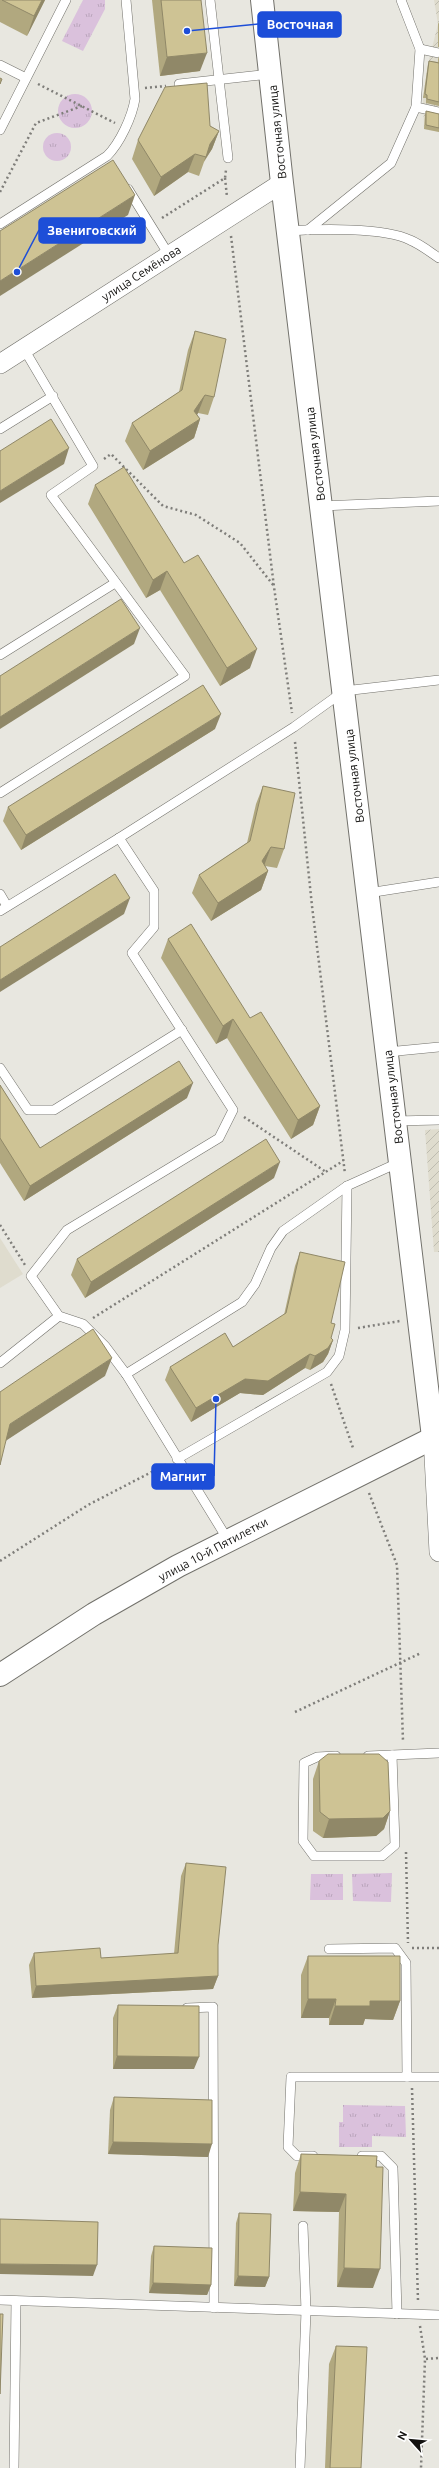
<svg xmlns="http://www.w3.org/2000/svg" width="439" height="2468" font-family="Ubuntu,sans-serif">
  <defs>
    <pattern id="industrial-furrows" width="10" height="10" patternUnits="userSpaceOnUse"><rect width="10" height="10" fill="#dfdcce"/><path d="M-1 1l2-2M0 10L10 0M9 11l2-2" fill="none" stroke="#bebcb0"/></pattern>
    <pattern id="park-tufts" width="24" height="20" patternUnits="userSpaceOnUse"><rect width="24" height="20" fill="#dac1dc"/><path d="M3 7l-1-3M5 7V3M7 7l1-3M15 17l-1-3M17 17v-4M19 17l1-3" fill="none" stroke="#baa5bc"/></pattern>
  </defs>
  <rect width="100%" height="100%" fill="#e8e7e0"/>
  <!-- built -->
  <polygon fill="#dfdcce" points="0,1238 23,1274 0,1288"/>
  <!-- industrial -->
  <g fill="url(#industrial-furrows)">
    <polygon points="434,0 439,0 439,132 424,129 423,98 428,64 438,24"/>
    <polygon points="439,1129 439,1252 434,1252 425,1130"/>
  </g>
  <!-- park -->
  <g fill="url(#park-tufts)">
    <polygon points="83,0 105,0 105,9 83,51 62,41"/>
    <circle cx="75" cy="111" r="17"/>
    <circle cx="57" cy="147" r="14"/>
    <polygon points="392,1873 391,1902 353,1901 352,1874"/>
    <polygon points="311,1874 343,1874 343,1900 310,1900"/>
    <polygon points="343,2105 405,2106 406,2137 372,2136 372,2147 339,2147 339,2122 343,2122"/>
  </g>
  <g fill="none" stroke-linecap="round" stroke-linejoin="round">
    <defs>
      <g id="service">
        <polyline points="210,0 228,158"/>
        <polyline points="401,0 420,49 416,107 439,112"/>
        <polyline points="420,49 439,53"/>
        <polyline points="0,65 26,78"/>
        <polyline points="179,84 270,74"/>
        <polyline points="0,130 66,0"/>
        <polyline points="128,189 169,255"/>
        <path d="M 0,224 L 107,156 C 120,143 132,117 135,99 L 126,0"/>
        <polyline points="308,230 391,163 416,107"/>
        <path d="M 288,231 C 318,229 384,227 410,240 C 420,244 430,252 439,258"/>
        <polyline points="0,429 53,396"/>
        <polyline points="321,506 439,501"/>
        <polyline points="0,655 115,583"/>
        <polyline points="0,793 185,676 51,495 93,466 24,349"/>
        <polyline points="119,838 154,891 154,927 132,953 233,1110 219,1138 67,1230 31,1276 59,1316 83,1324 105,1346 126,1374 228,1540"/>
        <polyline points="368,893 439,882"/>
        <polyline points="0,894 7,906"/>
        <polyline points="0,911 119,838 294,727 344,691 439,680"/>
        <polyline points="387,1052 439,1047"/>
        <polyline points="0,1068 28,1110 54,1110 182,1030"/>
        <polyline points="395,1121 439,1120"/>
        <polyline points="0,1363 59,1316"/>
        <polyline points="126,1374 242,1302 255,1284 271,1248 283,1231 347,1186 400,1162"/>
        <polyline points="177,1459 327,1372 339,1356 345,1330 347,1186"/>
        <polyline points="336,1756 317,1757 304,1763 303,1841 314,1856 382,1856 395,1845 392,1755"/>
        <polyline points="368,1756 439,1753"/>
        <polyline points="329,1949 395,1948 406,1963 407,2077"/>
        <polyline points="187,2008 213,2007 214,2308"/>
        <polyline points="313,2156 297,2156 288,2147 291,2077 439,2077"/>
        <polyline points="362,2156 381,2156 393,2168 397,2314"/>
        <polyline points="0,2300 439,2315"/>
        <polyline points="14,2468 16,2301"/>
        <polyline points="300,2468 306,2311 303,2226"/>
      </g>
      <g id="minor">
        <polyline points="0,364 282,183"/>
        <polyline points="433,1437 439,1552"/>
      </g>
      <g id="secondary">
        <polyline points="262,0 282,183 433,1437"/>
        <polyline points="0,1675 94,1614 178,1566 439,1435"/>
      </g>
    </defs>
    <!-- service casing -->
    <use href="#service" stroke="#72716b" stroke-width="10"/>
    <!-- minor casing -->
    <use href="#minor" stroke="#72716b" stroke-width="20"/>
    <!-- secondary casing -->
    <use href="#secondary" stroke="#72716b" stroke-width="24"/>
    <!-- path -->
    <g stroke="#7f7e7a" stroke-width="2.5" stroke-dasharray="2 3" stroke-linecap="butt">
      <polyline points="38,84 115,123"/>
      <polyline points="145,88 166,86"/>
      <polyline points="225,178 227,197"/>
      <polyline points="0,192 36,123 82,106"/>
      <polyline points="162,218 225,178 226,170"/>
      <polyline points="231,236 274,587 292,713"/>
      <polyline points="104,459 111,454 163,506 196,515 240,543 274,586"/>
      <polyline points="295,742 312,906 345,1174"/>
      <polyline points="244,1117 326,1172"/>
      <polyline points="0,1225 25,1265"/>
      <polyline points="93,1318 343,1161"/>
      <polyline points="358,1328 400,1321"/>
      <polyline points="331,1384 353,1448"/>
      <polyline points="369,1493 397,1565 403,1741"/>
      <polyline points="0,1561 88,1505 167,1464"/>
      <polyline points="295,1712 421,1653"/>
      <polyline points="406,1852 408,1943"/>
      <polyline points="412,1948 439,1948"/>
      <polyline points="412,2088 418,2301"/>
      <polyline points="420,2326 425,2359 421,2468"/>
      <polyline points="426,2359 439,2358"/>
    </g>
    <!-- service -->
    <use href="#service" stroke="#fff" stroke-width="9"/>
    <!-- minor -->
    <use href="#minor" stroke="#fff" stroke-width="19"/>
    <!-- secondary -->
    <use href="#secondary" stroke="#fff" stroke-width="22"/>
  </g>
  <!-- wall -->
  <g fill="#b1a87f">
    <polygon points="0,0 45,0 27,36 0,22"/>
    <polygon points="152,0 201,0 200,71 160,76"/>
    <polygon points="439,22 439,47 438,47 438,24"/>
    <polygon points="439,56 439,106 426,103 426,98 423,98 428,64 429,61 438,62 438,59"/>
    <polygon points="426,111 439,114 439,132 424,129 425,115"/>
    <polygon points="210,126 219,131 212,149 204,162 199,176 188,172 154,196 132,159 138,140"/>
    <polygon points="195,331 214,397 208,415 198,413 197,415 200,419 194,438 143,470 125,441 132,423 179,392 188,350"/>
    <polygon points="95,485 184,563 250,668 220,686 160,590 146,598 88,504"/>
    <polygon points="215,729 21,850 3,821 8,807"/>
    <polygon points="263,786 284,849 277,868 265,866 268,871 261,890 211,921 192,893 199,875 247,843 256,804"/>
    <polygon points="168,939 250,1018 320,1106 313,1125 291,1139 227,1038 216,1044 161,958"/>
    <polygon points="0,1085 40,1148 187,1098 24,1201 0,1163"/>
    <polygon points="274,1178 85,1298 71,1275 77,1259"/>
    <polygon points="300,1252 331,1323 331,1338 333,1340 328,1354 323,1362 310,1370 305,1368 263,1395 240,1393 191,1422 165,1380 170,1367 233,1347 284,1315 295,1266"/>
    <polygon points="319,1761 390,1811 384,1829 376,1836 323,1838 313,1831 313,1779"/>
    <polygon points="186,1863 218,1945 218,1976 213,1989 32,1998 29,1965 34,1953 101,1958 174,1954 181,1876"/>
    <polygon points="308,1956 400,2001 393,2020 365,2019 363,2025 329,2025 329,2018 301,2018 301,1975"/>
    <polygon points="118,2005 194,2069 113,2069 113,2018"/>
    <polygon points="114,2097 208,2157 108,2154 110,2110"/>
    <polygon points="301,2154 377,2156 373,2288 337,2287 339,2212 293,2211 295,2173"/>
    <polygon points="239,2213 269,2277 265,2287 234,2286 236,2223"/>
    <polygon points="154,2246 211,2285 207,2295 149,2293 151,2256"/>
    <polygon points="336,2346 361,2468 325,2468 329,2364"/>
  </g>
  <!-- shaded-wall -->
  <g fill="#908868">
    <polygon points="42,0 45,0 27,36 34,16"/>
    <polygon points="207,53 200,71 160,76 167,57"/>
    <polygon points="219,131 212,149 204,161 210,144"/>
    <polygon points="195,154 188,172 154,196 161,177"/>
    <polygon points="135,195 128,215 0,296 0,281"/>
    <polygon points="205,395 198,413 190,426 200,419 194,438 143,470 150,451 194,411"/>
    <polygon points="69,448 64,464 0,503 0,491"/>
    <polygon points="167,571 160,590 146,598 153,580"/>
    <polygon points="140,628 134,644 0,729 0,717"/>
    <polygon points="257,649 250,668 220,686 227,668"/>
    <polygon points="221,714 215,729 21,850 26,835"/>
    <polygon points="271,847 264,866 268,871 261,890 211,921 218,903 262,861"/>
    <polygon points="130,898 124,914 0,992 0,980"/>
    <polygon points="233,1019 227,1038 216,1044 223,1026"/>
    <polygon points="193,1083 187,1098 24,1201 30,1186"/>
    <polygon points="320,1106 313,1125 291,1139 298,1120"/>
    <polygon points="280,1162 274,1178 85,1298 91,1282"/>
    <polygon points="333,1340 328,1354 323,1362 310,1370 315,1356"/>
    <polygon points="310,1354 305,1368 263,1395 240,1393 191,1422 196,1408 245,1379"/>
    <polygon points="112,1358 105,1376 4,1442 10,1424"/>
    <polygon points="390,1811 384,1829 376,1836 323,1838 329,1819"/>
    <polygon points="218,1976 213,1989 32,1998 36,1986"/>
    <polygon points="308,1999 336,1999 329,2018 301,2018"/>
    <polygon points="370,2001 400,2001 393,2020 365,2019 363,2025 329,2025 335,2006"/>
    <polygon points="117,2056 199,2057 194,2069 113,2069"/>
    <polygon points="113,2142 212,2144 208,2157 108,2154"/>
    <polygon points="300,2192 346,2194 339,2212 293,2211"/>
    <polygon points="0,2264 97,2265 93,2276 0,2274"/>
    <polygon points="344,2268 380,2269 373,2288 337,2287"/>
    <polygon points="238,2276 269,2277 265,2287 234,2286"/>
    <polygon points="153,2283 211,2285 207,2295 149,2293"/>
  </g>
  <!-- building -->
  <g fill="#cec394" stroke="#908868">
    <polygon points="2,0 42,0 34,16"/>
    <polygon points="161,0 201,0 207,53 167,57"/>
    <polygon points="429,61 439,63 439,102 427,99 427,95 425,94"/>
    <polygon points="0,78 2,79 0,84"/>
    <polygon points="207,83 210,126 219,131 210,144 206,157 195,154 161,177 138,140 165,87"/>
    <polygon points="426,111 439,114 439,128 426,125"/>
    <polygon points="113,160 135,195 0,281 0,231"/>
    <polygon points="195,331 226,339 214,397 205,395 194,411 200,419 150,451 132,423 182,390"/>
    <polygon points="51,419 69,448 0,491 0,451"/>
    <polygon points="124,467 184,563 198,555 257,649 227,668 167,571 153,580 95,485"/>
    <polygon points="121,599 140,628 0,717 0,676"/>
    <polygon points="203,685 221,714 26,835 8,807"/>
    <polygon points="263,786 295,793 284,849 271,847 262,861 268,871 218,903 199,875 250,841"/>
    <polygon points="115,874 130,898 0,980 0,947"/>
    <polygon points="191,924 250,1018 261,1012 320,1106 298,1120 233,1019 223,1026 168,939"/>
    <polygon points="179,1061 193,1083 30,1186 0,1138 0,1085 40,1148"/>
    <polygon points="266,1139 280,1162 91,1282 77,1259"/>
    <polygon points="300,1252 345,1262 331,1323 335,1324 331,1338 333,1340 328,1348 315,1356 310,1354 268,1381 245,1379 196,1408 170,1367 225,1333 233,1347 286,1313"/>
    <polygon points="93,1329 112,1358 10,1424 0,1465 0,1392"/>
    <polygon points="328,1754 379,1754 388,1762 390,1811 383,1818 329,1819 320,1812 319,1761"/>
    <polygon points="186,1863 226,1867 218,1945 218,1976 36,1986 34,1953 100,1948 101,1958 178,1953"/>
    <polygon points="308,1956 400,1956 400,2001 370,2001 370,2006 335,2006 336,1999 308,1999"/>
    <polygon points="118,2005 199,2006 199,2057 117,2056"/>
    <polygon points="114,2097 212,2100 212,2144 113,2142"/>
    <polygon points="301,2154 377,2156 376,2167 383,2167 380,2269 344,2268 346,2194 300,2192"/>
    <polygon points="239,2213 271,2214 269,2277 238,2276"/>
    <polygon points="0,2219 98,2222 97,2265 0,2264"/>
    <polygon points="154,2246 212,2248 211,2285 153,2283"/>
    <polygon points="0,2314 3,2314 0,2394"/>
    <polygon points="336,2346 367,2347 361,2468 330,2468"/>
  </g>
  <g text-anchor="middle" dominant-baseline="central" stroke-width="4" stroke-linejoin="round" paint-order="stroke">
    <!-- street labels -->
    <g font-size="12" fill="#12110f" stroke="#fff">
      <text transform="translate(277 132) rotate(-96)">Восточная улица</text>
      <text transform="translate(141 273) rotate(-33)">улица Семёнова</text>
      <text transform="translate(315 454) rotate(-97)">Восточная улица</text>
      <text transform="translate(354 776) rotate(-97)">Восточная улица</text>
      <text transform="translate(393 1097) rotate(-97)">Восточная улица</text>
      <text transform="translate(213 1549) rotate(-28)">улица 10-й Пятилетки</text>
    </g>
  </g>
  <!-- callouts -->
  <path fill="none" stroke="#1d4ed8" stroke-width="1.5" d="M187 31L258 24M17 272L39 230M216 1399L214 1476"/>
  <g fill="#1d4ed8" stroke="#fff" stroke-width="1.5">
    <circle cx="187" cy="31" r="4"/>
    <circle cx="17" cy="272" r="4"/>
    <circle cx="216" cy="1399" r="4"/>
  </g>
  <g fill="#1d4ed8" stroke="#1d4ed8" stroke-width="1.5">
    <rect x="258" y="12" width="83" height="25" rx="4"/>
    <rect x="39" y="218" width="106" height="25" rx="4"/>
    <rect x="152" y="1464" width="62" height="25" rx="4"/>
  </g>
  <g font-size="13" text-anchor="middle" font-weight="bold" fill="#fff">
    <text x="300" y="29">Восточная</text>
    <text x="92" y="235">Звениговский</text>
    <text x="183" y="1481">Магнит</text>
  </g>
  <!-- north arrow -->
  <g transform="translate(411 2440) rotate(297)" stroke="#ffffff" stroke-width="3" paint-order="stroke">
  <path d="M0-3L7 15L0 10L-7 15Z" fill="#12110f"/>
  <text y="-6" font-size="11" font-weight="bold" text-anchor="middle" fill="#12110f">N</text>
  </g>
</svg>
